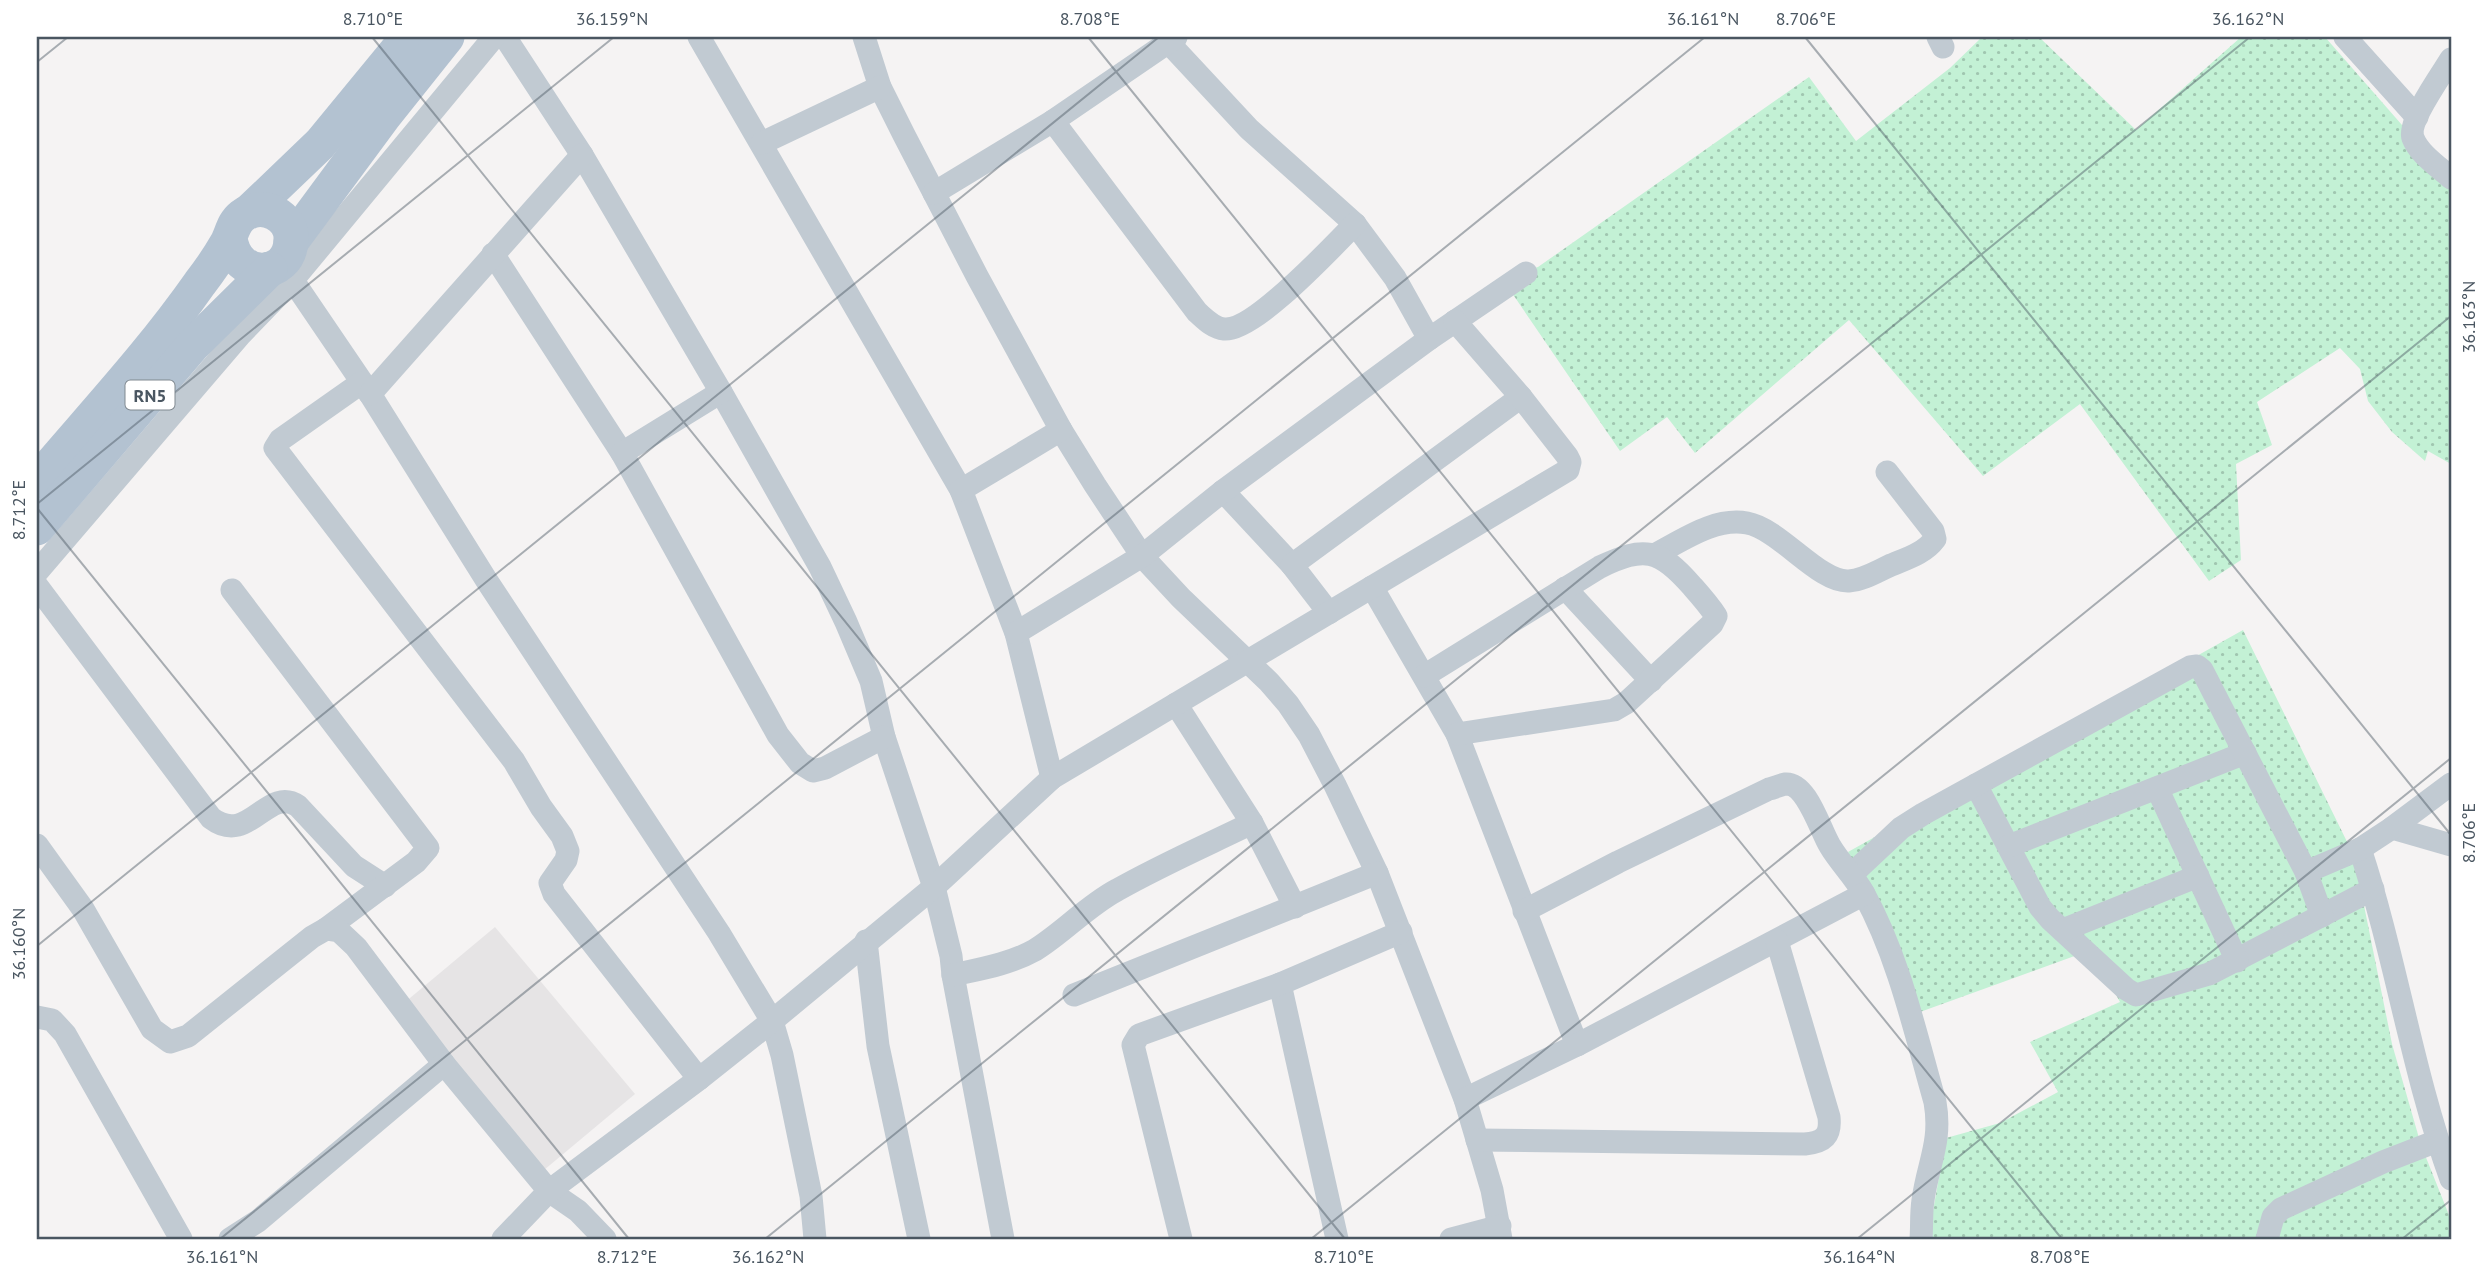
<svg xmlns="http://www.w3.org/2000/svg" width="2488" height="1276" font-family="'PT Sans',sans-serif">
  <defs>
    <pattern id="grass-dots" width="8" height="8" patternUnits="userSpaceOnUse" patternTransform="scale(1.75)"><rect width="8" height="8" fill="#c3f1d5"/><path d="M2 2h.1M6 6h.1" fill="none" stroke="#a0c6b0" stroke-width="1.8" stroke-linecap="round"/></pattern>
  </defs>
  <rect width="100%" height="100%" fill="#f5f3f3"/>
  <!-- education -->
  <polygon fill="#e6e4e5" points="495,927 635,1094 544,1170 404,1003"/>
  <!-- grass -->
  <g fill="url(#grass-dots)">
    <polygon points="1982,37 2039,37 2136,130 2241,37 2325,37 2451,181 2451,464 2428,451 2425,461 2392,432 2368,401 2360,369 2340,348 2257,402 2272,445 2236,464 2241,560 2209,581 2080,404 1983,476 1849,320 1695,453 1667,417 1620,451 1501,277 1538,267 1809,77 1856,141 1950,68"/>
    <polygon points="2243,630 2354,856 2392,1044 2421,1145 2451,1220 2451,1239 1928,1239 1946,1138 2000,1123 2058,1092 2030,1042 2120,1002 2091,950 1909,1016 1848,852"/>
  </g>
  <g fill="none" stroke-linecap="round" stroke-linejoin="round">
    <!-- minor -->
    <g stroke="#c1cad2" stroke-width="23">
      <polyline points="505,37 582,155 721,392 820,567 846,622 871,681 884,737 934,887 951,956 953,975 1003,1239"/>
      <polyline points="699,37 961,490 1016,633 1052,778"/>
      <polyline points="864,37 880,87 904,135 977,276 1061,430 1095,485 1142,556 1181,598 1269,682 1288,704 1309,735 1335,785 1377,873 1465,1099 1492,1190 1501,1239"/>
      <polyline points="1938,37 1943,47"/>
      <polyline points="2345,37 2417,117"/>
      <polyline points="1168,42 1249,129 1355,224 1395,278 1429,339"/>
      <path d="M 2451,59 C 2442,74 2407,122 2413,138 C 2419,154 2439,167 2451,178"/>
      <path d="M 1053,121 L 1197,312 C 1205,319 1213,328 1224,329 C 1254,332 1333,246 1355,224"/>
      <polyline points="762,143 880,87"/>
      <polyline points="934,193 1053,121 1176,37"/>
      <polyline points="493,254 622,453 778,735 800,763 813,771 825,768 884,737"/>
      <polyline points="281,263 370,394 487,581 719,933 772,1021 782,1055 811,1196 815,1239"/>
      <polyline points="361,383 280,440 275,448 514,761 541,807 562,836 568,851 566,860 550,883 554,894 699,1079"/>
      <polyline points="370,394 582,155"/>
      <polyline points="622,453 721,392"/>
      <polyline points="961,490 1061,430"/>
      <polyline points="1223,491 1292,565 1329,613"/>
      <path d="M 1656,554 C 1683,540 1715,517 1747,523 C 1780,529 1819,583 1849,581 C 1863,580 1876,572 1889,566 C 1905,559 1924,554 1935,539 L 1933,531 L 1887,472"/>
      <polyline points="1292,565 1521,397"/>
      <polyline points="37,572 240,335 292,281 494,37"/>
      <path d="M 37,586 L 211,818 C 249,847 267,785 298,806 L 354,866 L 385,886"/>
      <polyline points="1372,587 1457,734 1577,1045"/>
      <polyline points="1565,588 1651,681"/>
      <polyline points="232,590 428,848 416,862 326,929"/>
      <polyline points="1016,633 1142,556 1223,491 1429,339 1526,273"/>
      <path d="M 1424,676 L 1600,567 C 1644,546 1659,548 1692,586 C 1700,595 1709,605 1716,616 L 1712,624 L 1626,703 L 1614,710 L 1457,734"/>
      <polyline points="1176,704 1252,823 1295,907"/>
      <polyline points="1976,785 2040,907 2050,919 2126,989 2136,995 2209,974 2373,889"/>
      <polyline points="2157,788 2237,961"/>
      <polyline points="2392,828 2451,845"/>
      <polyline points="37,845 83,909 152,1029 170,1042 188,1036 312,937 326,929 339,931 356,947 444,1064 549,1191 578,1211 605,1239"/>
      <polyline points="2009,846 2245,753"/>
      <path d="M 2360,849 C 2396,957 2412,1072 2451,1179"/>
      <polyline points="2306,872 2360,849 2392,828 2451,784"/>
      <polyline points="1852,874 1901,828 1923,814 2190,667 2197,666 2202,670 2306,872 2322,916"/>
      <path d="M 1524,911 L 1618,862 L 1769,789 C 1774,788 1780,785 1785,784 C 1807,782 1820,830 1830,846 C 1840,863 1854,876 1864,894 C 1899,958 1915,1032 1935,1102 C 1942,1142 1928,1163 1923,1200 C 1921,1213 1922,1226 1921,1239"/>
      <polyline points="2063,930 2198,876"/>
      <polyline points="866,941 878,1046 919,1239"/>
      <path d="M 953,975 C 980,969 1010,964 1035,950 C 1064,932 1087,906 1117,890 C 1161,865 1207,845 1252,823"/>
      <polyline points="1280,984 1337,1239"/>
      <polyline points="1074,995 1377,873"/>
      <polyline points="37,1017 52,1020 65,1034 181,1239"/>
      <polyline points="1465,1099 1577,1045 1864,894"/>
      <path d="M 1477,1140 L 1805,1144 C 1824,1142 1831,1136 1829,1117 L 1777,941"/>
      <polyline points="230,1239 258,1221 444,1064"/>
      <polyline points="503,1239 549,1191 699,1079 772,1021 934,887 1052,778 1568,470 1570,462 1567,456 1521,397 1455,321"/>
      <polyline points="1181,1239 1133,1045 1139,1035 1280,984 1401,932"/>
      <polyline points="1451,1239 1500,1226"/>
      <polyline points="2267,1239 2273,1217 2281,1209 2383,1162 2437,1141"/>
    </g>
    <!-- primary -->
    <g stroke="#b3c2d1" stroke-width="35">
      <polyline points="251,210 320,144 408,37"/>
      <polyline points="291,242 384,116 447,37"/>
      <path d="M 37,481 C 92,416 151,353 200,283 C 210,270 219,257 227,243 C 232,234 233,223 242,216 C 262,200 293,216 291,241 C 289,279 236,282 230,238"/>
      <polyline points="37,528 194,344 270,269"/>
    </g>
  </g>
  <!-- ticks -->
  <path fill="none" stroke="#4a5661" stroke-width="2" stroke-opacity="0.45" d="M 372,37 L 1345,1239M 1088,37 L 2062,1239M 1805,37 L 2451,835M 37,62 L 68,37M 37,504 L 614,37M 37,508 L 629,1239M 37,946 L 1159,37M 220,1239 L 1705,37M 765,1239 L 2250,37M 1311,1239 L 2451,316M 1857,1239 L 2451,758M 2402,1239 L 2451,1200"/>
  <g text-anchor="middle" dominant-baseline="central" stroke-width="7" stroke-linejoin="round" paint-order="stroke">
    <!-- shield labels -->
    <rect fill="#fff" stroke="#808990" stroke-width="2" x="125.5" y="380.5" width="49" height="29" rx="5"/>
    <g font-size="18" font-weight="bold" fill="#4a5661">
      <text x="150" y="395">RN5</text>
    </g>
  </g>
  <!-- border -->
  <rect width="2488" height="1276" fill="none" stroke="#ffffff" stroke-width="77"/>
  <rect x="38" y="38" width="2412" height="1200" fill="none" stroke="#4a5661" stroke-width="2.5"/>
  <g font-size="18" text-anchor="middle" fill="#4a5661">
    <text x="373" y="25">8.710°E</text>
    <text x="612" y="25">36.159°N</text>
    <text x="1090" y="25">8.708°E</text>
    <text x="1703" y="25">36.161°N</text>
    <text x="1806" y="25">8.706°E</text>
    <text x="2248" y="25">36.162°N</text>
    <text transform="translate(2469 317) rotate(-90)" y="6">36.163°N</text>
    <text transform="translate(19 510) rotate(-90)" y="6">8.712°E</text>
    <text transform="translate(2469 833) rotate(-90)" y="6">8.706°E</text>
    <text transform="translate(19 944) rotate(-90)" y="6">36.160°N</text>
    <text x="222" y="1263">36.161°N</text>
    <text x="627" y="1263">8.712°E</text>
    <text x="768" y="1263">36.162°N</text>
    <text x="1344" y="1263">8.710°E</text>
    <text x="1859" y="1263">36.164°N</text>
    <text x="2060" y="1263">8.708°E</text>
  </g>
</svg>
